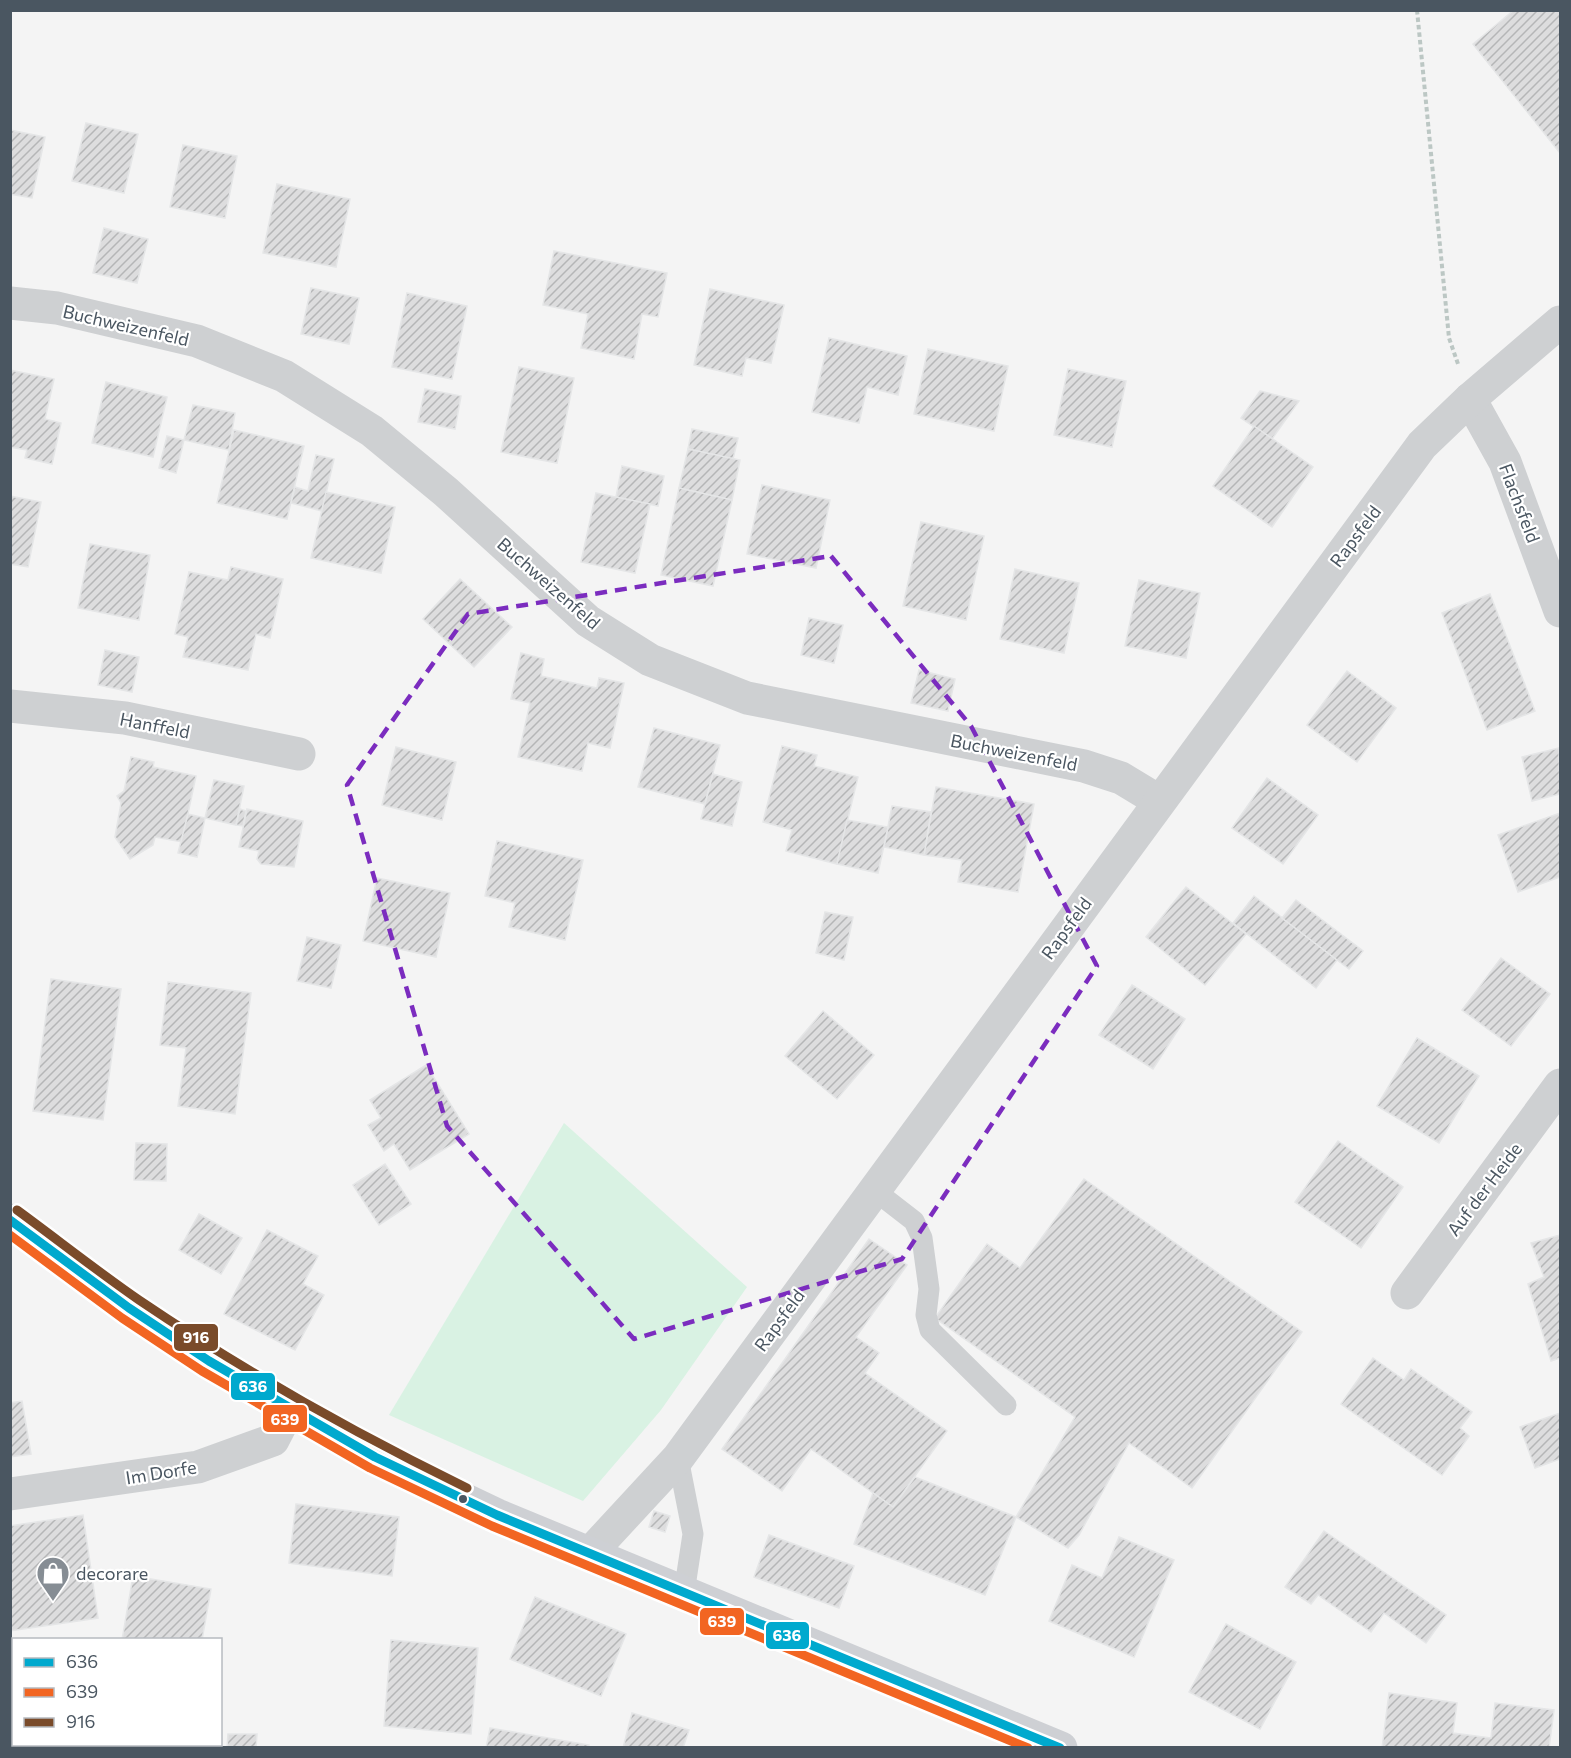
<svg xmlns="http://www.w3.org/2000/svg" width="1571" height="1758" font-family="Commissioner,sans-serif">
  <defs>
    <pattern id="building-hatch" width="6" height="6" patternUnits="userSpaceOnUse" patternTransform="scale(1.5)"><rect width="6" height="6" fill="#ddddde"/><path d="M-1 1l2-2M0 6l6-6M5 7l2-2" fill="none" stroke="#b5b6b7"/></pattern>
  </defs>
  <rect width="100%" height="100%" fill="#f4f4f4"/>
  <!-- grass -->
  <polygon fill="#d9f2e3" points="564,1123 747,1287 661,1410 583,1501 389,1415"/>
  <!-- building -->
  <g fill="url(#building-hatch)" stroke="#e5e6e7" stroke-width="1.5">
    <polygon points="1514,10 1560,10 1560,153 1473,44"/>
    <polygon points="86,123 138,134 124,193 72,181"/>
    <polygon points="10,130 45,137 32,198 10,194"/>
    <polygon points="183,145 237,156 225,218 170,207"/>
    <polygon points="277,184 350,199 336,267 263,253"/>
    <polygon points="104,228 148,239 137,283 93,273"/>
    <polygon points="554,251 667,273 658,317 642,314 634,359 581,348 588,314 543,305"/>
    <polygon points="311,288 359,298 349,344 301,334"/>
    <polygon points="710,289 784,305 771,363 746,358 742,376 694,365"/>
    <polygon points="407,293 467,306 452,379 392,367"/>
    <polygon points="829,338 907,356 898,395 867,387 859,423 812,412"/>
    <polygon points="928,349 1008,366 994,431 914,414"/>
    <polygon points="519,367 574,378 557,463 501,452"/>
    <polygon points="1068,369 1126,381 1112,447 1054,435"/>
    <polygon points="10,370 54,379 45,419 61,423 52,464 25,458 27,450 10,447"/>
    <polygon points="106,382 167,397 153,457 92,443"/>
    <polygon points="425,389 461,396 455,429 418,422"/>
    <polygon points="1260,391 1299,401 1272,439 1241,418"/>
    <polygon points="193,405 235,413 229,450 184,440"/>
    <polygon points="1254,426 1313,467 1272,527 1213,486"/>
    <polygon points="692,429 738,438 733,459 688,449"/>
    <polygon points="234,430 304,446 287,519 217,503"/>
    <polygon points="167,436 184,440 176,473 159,468"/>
    <polygon points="688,449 740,460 732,500 679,488"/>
    <polygon points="316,455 334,459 322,511 291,503 295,487 308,491"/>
    <polygon points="622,466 664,476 658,506 616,497"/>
    <polygon points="762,485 830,500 816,568 747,554"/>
    <polygon points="679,488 732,500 713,586 661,575"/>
    <polygon points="326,492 395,507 381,573 311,558"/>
    <polygon points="596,493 650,504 635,573 581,562"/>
    <polygon points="10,496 41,502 28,567 10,564"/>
    <polygon points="921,522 984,536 966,620 903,606"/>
    <polygon points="90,544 150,555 139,620 78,608"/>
    <polygon points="231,567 283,579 270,638 256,634 248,670 183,657 188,637 175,634 189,572 228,580"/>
    <polygon points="1015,569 1079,583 1064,653 1000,639"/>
    <polygon points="460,579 512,627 474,667 423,619"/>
    <polygon points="1139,580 1200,593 1186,658 1125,646"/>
    <polygon points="1490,594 1535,711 1487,730 1442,613"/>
    <polygon points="809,618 843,625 834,663 801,655"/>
    <polygon points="105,650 139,657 132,692 98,685"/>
    <polygon points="521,653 544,659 541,676 597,688 599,678 624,683 610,748 588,743 582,771 518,757 530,703 511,699"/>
    <polygon points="919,670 955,679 948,711 911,703"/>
    <polygon points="1347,671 1396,708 1357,762 1307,725"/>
    <polygon points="654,728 720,745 705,804 638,787"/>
    <polygon points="782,746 817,755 814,766 858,777 837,864 786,851 792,830 763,822"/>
    <polygon points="396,747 456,762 442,820 382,805"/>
    <polygon points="1559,748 1560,794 1532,801 1522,757"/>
    <polygon points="131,757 154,762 153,767 196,776 182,842 155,837 153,845 130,859 115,837 121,803 117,796 124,791"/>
    <polygon points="713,774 742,782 732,826 701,819"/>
    <polygon points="1267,778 1318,815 1283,864 1232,828"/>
    <polygon points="214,780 244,786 236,825 205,818"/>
    <polygon points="936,787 1034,804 1018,892 958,882 962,860 924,855"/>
    <polygon points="892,806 931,812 924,855 884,847"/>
    <polygon points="240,809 246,811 243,826 236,825"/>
    <polygon points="247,809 303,821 294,867 261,864 257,859 259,851 239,847"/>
    <polygon points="1560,813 1560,877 1518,892 1498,835"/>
    <polygon points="188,814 205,818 197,857 178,853"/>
    <polygon points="847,820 888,827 878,873 837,864"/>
    <polygon points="497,841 583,860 565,940 509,927 515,903 485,896"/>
    <polygon points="377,878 450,893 436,957 363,941"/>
    <polygon points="1186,887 1246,934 1205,985 1146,937"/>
    <polygon points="1254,896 1337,960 1316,988 1233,923"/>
    <polygon points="1296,900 1363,951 1349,969 1282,918"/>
    <polygon points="825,912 853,917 844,960 816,953"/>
    <polygon points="307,937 341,945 331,988 297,981"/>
    <polygon points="1501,958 1550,994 1511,1046 1462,1010"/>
    <polygon points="51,979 121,989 103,1120 33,1111"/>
    <polygon points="168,982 251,993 235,1114 178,1106 186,1048 160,1045"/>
    <polygon points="1132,985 1185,1019 1153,1069 1099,1035"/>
    <polygon points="823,1011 874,1055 837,1099 785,1056"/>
    <polygon points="1417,1038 1479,1076 1439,1143 1377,1106"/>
    <polygon points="426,1065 469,1134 410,1170 394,1144 384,1151 368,1125 381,1118 370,1100"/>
    <polygon points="1338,1141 1403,1187 1361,1248 1295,1202"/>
    <polygon points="136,1143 167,1144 166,1181 134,1180"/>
    <polygon points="385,1164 411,1204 379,1225 353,1185"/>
    <polygon points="1084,1179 1302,1332 1192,1488 1129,1443 1079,1535 1068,1548 1016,1517 1075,1417 935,1318 987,1244 1020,1268"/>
    <polygon points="199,1214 242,1238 221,1274 179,1250"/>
    <polygon points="267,1230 318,1256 303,1284 324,1295 295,1350 224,1314"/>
    <polygon points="1560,1235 1560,1358 1551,1361 1528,1284 1544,1277 1531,1243"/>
    <polygon points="869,1239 907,1265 856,1337 879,1353 865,1373 947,1431 893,1507 811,1449 782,1491 722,1449"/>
    <polygon points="1373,1358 1404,1380 1411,1369 1472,1412 1460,1428 1469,1436 1442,1475 1341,1404"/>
    <polygon points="22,1401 31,1454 10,1457 10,1403"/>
    <polygon points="1560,1413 1560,1459 1535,1468 1520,1427"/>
    <polygon points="915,1477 1016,1517 985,1595 854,1544 873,1493 893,1507"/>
    <polygon points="296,1504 399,1517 392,1576 289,1563"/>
    <polygon points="654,1511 670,1516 665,1532 649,1527"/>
    <polygon points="83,1515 98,1618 10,1631 10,1526"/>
    <polygon points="1324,1531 1446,1615 1426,1643 1384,1613 1371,1632 1318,1595 1311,1604 1285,1587"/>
    <polygon points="769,1535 854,1566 839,1608 754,1577"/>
    <polygon points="1119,1537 1174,1560 1134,1657 1049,1621 1072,1565 1102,1578"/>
    <polygon points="133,1576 211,1589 202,1640 122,1640"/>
    <polygon points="535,1597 626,1634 601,1696 510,1659"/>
    <polygon points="1226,1624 1296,1662 1260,1729 1189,1692"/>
    <polygon points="391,1640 478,1648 471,1734 384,1726"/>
    <polygon points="1389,1693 1457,1703 1453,1733 1491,1738 1495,1703 1554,1710 1549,1748 1382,1748"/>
    <polygon points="632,1713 689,1730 683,1748 623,1748"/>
    <polygon points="490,1728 589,1745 588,1748 486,1748"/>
    <polygon points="228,1734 257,1734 256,1748 227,1748"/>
    <polygon points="10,1741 14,1741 14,1744 166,1744 166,1748 10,1748"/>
  </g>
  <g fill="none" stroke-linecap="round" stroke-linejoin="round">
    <!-- path -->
    <polyline stroke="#bcc7c4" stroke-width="4" stroke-dasharray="4.5 3" stroke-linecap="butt" points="1417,10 1449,338 1458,364"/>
    <!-- service -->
    <g stroke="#ced0d2" stroke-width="21">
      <polyline points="874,1190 914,1221 922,1238 929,1289 926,1315 930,1330 1006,1405"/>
      <polyline points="678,1458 693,1534 684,1593"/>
    </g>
    <!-- minor -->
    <g stroke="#ced0d2" stroke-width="33">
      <polyline points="10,303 57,308 197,341 284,376 372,431 446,492 588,621 650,660 747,698 1084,766 1121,778 1159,801"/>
      <polyline points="1470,399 1505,462 1560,611"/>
      <polyline points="10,706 125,718 299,754"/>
      <polyline points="1407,1293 1560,1085"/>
      <polyline points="10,1494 198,1467 273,1440 289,1409"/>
      <polyline points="591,1552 678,1458 1422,445 1470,399 1560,322"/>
    </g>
    <!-- secondary -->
    <polyline stroke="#ced0d4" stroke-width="33" points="10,1220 129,1308 209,1361 375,1457 497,1515 1061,1748"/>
    <defs>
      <polyline id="bus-1" points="10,1220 129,1308 209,1361 375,1457 497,1515 1060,1748"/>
      <polyline id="bus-2" points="10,1235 122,1318 202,1371 370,1468 492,1526 1028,1748"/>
      <path id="bus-3" d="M 17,1210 C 58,1240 97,1271 139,1300 C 244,1371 354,1433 467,1488"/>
    </defs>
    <!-- bus-1 casing -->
    <use href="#bus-1" stroke="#fff" stroke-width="14"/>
    <!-- bus-2 casing -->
    <use href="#bus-2" stroke="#fff" stroke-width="14"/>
    <!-- bus-3 casing -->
    <use href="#bus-3" stroke="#fff" stroke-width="14"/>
    <!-- bus-1 -->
    <use href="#bus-1" stroke="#00a9ce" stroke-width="9"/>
    <!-- bus-2 -->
    <use href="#bus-2" stroke="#f26522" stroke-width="9"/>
    <!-- bus-3 -->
    <use href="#bus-3" stroke="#7a4b2a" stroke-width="9"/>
  </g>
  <!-- marked area -->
  <path fill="none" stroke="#7b2cbf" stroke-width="4.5" stroke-dasharray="12 8" stroke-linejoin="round" d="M 831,556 L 971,726 L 1097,966 L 902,1259 L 634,1339 L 447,1126 L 347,785 L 468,614 Z"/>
  <!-- icons -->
  <defs>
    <symbol id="shop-pin" viewBox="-11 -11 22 30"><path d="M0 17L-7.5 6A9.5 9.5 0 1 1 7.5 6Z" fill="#868d94" stroke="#fff"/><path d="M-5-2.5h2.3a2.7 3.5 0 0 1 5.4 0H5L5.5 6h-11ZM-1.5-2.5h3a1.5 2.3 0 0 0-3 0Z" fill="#fff"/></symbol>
  </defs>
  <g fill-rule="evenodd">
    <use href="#shop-pin" x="34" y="1554" width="38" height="52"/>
  </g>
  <!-- markers -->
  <circle fill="#4a5661" stroke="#fff" stroke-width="2" cx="463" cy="1499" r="5"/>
  <g text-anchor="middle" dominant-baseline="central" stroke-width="4.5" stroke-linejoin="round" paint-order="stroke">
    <!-- street labels -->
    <g font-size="18" fill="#4a5661" stroke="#fff">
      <text transform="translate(126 325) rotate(13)">Buchweizenfeld</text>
      <text transform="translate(1520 503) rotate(69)">Flachsfeld</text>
      <text transform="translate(1355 536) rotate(-53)">Rapsfeld</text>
      <text transform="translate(549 583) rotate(41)">Buchweizenfeld</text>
      <text transform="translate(155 725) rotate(11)">Hanffeld</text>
      <text transform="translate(1014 752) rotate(11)">Buchweizenfeld</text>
      <text transform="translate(1066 928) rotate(-54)">Rapsfeld</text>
      <text transform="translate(1484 1189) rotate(-53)">Auf der Heide</text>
      <text transform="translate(779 1320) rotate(-54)">Rapsfeld</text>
      <text transform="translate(161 1472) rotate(-9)">Im Dorfe</text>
    </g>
    <!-- poi labels -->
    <g font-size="18" fill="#4a5661" stroke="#fff" text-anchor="start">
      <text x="76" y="1573">decorare</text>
    </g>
  </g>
  <g stroke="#fff" stroke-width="2">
    <rect x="173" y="1323" width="46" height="29" rx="6" fill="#7a4b2a"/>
    <rect x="230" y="1372" width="46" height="29" rx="6" fill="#00a9ce"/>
    <rect x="262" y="1404" width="46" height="29" rx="6" fill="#f26522"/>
    <rect x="699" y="1607" width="46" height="29" rx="6" fill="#f26522"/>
    <rect x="765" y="1621" width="45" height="29" rx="6" fill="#00a9ce"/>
  </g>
  <g font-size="16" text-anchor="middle" font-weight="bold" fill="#fff">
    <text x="196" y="1343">916</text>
    <text x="253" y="1392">636</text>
    <text x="285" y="1425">639</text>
    <text x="722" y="1627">639</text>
    <text x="787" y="1641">636</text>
  </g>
  <!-- border -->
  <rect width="1571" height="1758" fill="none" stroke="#4a5661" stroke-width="24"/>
  <!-- legend -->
  <rect x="12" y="1638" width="210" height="108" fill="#ffffff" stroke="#b7bbc0" stroke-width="1.5"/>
  <rect x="24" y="1658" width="30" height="9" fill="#00a9ce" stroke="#b7bbc0" stroke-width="1.5"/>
  <text x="66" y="1668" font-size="18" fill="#4a5661">636</text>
  <rect x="24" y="1688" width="30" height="9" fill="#f26522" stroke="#b7bbc0" stroke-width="1.5"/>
  <text x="66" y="1698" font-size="18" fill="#4a5661">639</text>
  <rect x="24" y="1718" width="30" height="9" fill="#7a4b2a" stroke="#b7bbc0" stroke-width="1.5"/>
  <text x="66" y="1728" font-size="18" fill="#4a5661">916</text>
</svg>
